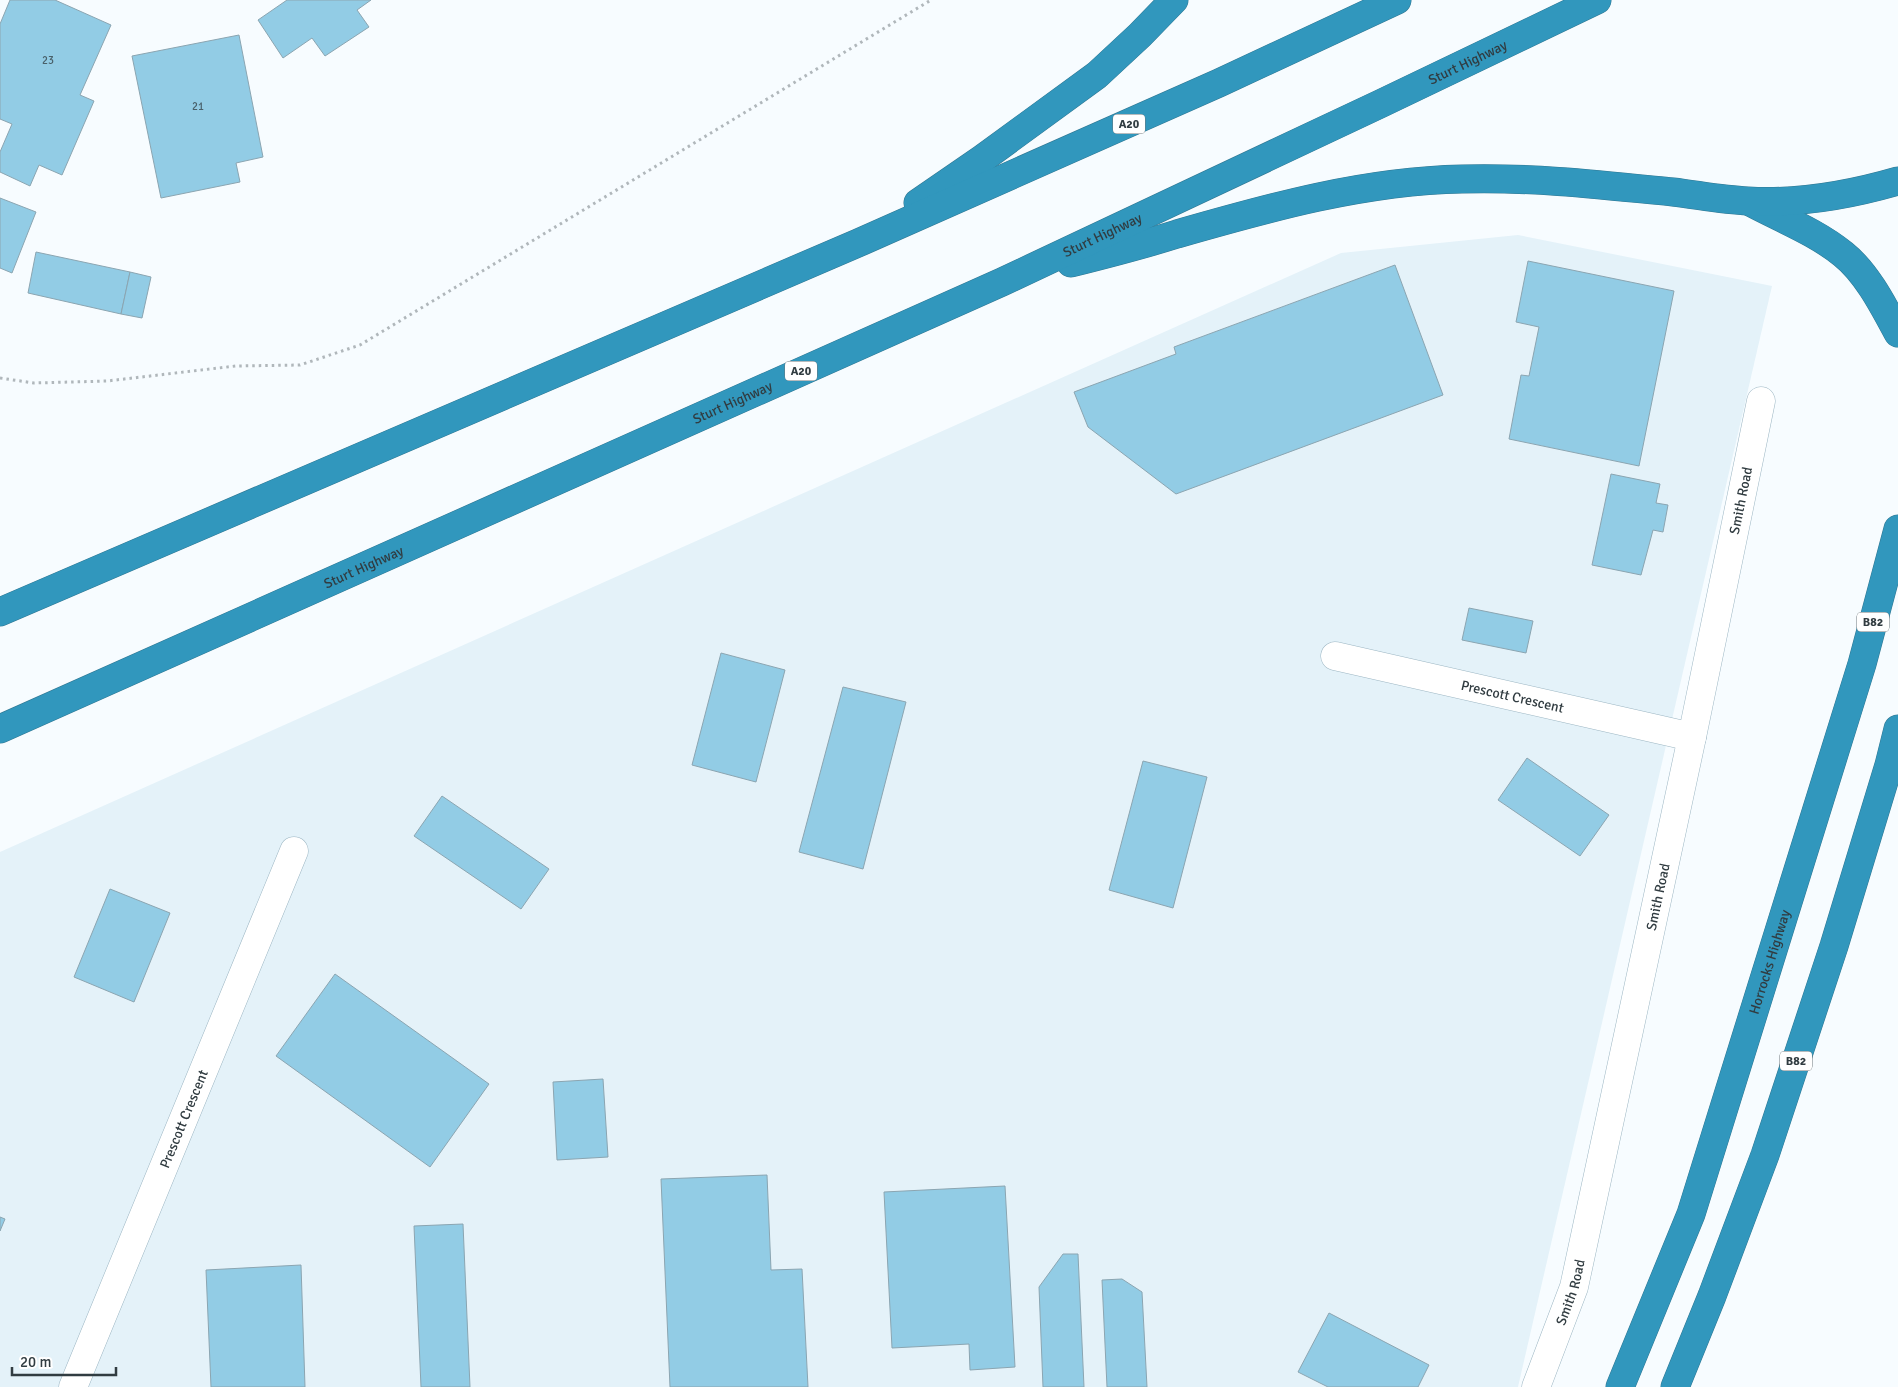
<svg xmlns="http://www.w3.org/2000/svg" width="1898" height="1387" font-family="Signika,sans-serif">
  <rect width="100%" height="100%" fill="#f7fcff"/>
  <!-- built -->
  <polygon fill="#e4f2f9" points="1518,235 1772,286 1518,1387 0,1387 0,852 1341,253"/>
  <!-- building -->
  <g fill="#92cce5" stroke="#8ba5b1">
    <polygon points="10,0 55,0 111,25 80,95 94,101 62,175 39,165 30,186 0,172 0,152 12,124 0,119 0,24"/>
    <polygon points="287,0 371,0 357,10 369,27 325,56 312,38 283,58 258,20"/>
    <polygon points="239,35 263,157 236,163 240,182 161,198 132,56"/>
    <polygon points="0,198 36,212 12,273 0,268"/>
    <polygon points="36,252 130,272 121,314 28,293"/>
    <polygon points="1528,261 1674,291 1639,466 1509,439 1521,375 1529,376 1539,327 1516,322"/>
    <polygon points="1395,265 1443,395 1176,494 1088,427 1074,392 1176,354 1174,347"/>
    <polygon points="130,272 151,277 142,318 121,314"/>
    <polygon points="1611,474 1660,484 1656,503 1668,505 1663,532 1653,530 1641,575 1592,565"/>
    <polygon points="1469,608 1533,621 1526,653 1462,640"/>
    <polygon points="721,653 785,670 756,782 692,765"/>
    <polygon points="843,687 906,702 863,869 799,852"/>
    <polygon points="1527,758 1609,815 1580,856 1498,800"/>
    <polygon points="1143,761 1207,777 1173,908 1109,890"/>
    <polygon points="442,796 549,869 521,909 414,836"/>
    <polygon points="110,889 170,913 134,1002 74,977"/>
    <polygon points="335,974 489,1084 430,1167 276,1056"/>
    <polygon points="603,1079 608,1157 557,1160 553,1082"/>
    <polygon points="767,1175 771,1270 802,1269 808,1387 670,1387 661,1179"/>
    <polygon points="1005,1186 1015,1367 970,1370 969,1344 892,1348 884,1192"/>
    <polygon points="0,1217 5,1219 0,1231"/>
    <polygon points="463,1224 470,1387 421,1387 414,1226"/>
    <polygon points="1063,1254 1078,1254 1084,1387 1043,1387 1039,1287"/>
    <polygon points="301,1265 305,1387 211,1387 206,1270"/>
    <polygon points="1122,1279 1142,1292 1147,1387 1107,1387 1102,1280"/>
    <polygon points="1329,1313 1429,1365 1418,1387 1328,1387 1298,1372"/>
  </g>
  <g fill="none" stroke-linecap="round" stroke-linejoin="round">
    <defs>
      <g id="street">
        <path id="s1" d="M 1335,656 L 1692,737"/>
        <path id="s2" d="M 73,1387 L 294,851"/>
        <path id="s3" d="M 1536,1387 L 1574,1287 L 1692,737 L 1761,401"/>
      </g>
      <g id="highway">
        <polyline points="918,203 982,159 1097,75 1140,35 1174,0"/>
        <path d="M 1752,203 C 1782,219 1816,232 1843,254 C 1867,273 1884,307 1898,333"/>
        <path d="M 1071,263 C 1107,254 1142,245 1177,234 C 1271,207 1364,181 1462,179 C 1533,177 1603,185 1673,192 C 1698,195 1723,200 1748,201 C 1798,204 1850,195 1898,181"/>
        <polyline points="0,612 858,243 1219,83 1397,0"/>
        <path id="s4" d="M 0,729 L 1002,282 L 1380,104 L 1597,0"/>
        <path id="s5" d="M 1620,1387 L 1691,1214 L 1862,664 L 1898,529"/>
        <polyline points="1675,1387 1712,1296 1765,1155 1834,946 1889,765 1898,729"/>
      </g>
    </defs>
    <!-- street casing -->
    <use href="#street" stroke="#9cb6c3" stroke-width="29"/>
    <!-- highway casing -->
    <use href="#highway" stroke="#317792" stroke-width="29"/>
    <!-- path -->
    <polyline stroke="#b0b7bb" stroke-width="3" stroke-dasharray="2.5 4" stroke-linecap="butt" points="0,378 34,383 107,381 236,366 300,365 360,345 931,0"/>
    <!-- street -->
    <use href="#street" stroke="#fff" stroke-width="28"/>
    <!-- highway -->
    <use href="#highway" stroke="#3197bd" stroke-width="28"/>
  </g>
  <g text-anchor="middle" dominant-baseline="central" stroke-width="4" stroke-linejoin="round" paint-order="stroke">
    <!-- number labels -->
    <g font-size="11" fill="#49606a">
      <text x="48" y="60">23</text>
      <text x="198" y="106">21</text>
    </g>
    <!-- shield labels -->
    <g fill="#fff" stroke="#6f767a" stroke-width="1">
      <rect x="1113" y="114.5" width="32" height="19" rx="4"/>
      <rect x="785" y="361.5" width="32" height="19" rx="4"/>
      <rect x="1857" y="612.5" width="32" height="19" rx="4"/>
      <rect x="1780" y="1051.5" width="32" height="19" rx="4"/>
    </g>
    <g font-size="12" font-weight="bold" fill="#313c41">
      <text x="1129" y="124">A20</text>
      <text x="801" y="371">A20</text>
      <text x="1873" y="622">B82</text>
      <text x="1796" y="1061">B82</text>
    </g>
    <!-- street labels -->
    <g font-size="14" fill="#313c41" stroke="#fff">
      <text stroke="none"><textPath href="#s4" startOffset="1612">Sturt Highway</textPath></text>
      <text stroke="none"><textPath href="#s4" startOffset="1208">Sturt Highway</textPath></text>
      <text stroke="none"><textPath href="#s4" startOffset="802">Sturt Highway</textPath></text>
      <text stroke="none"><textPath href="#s3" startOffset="911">Smith Road</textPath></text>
      <text stroke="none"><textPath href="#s4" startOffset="398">Sturt Highway</textPath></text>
      <text stroke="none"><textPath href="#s1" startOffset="182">Prescott Crescent</textPath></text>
      <text stroke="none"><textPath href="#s3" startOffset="506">Smith Road</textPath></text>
      <text stroke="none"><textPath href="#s5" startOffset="451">Horrocks Highway</textPath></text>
      <text stroke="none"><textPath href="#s2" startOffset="290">Prescott Crescent</textPath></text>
      <text stroke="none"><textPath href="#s3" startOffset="101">Smith Road</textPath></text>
    </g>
  </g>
  <!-- scale -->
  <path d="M12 1367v8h104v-8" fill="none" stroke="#313c41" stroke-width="2.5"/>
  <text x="20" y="1367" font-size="15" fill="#313c41" stroke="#ffffff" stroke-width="4" paint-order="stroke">20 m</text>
</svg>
